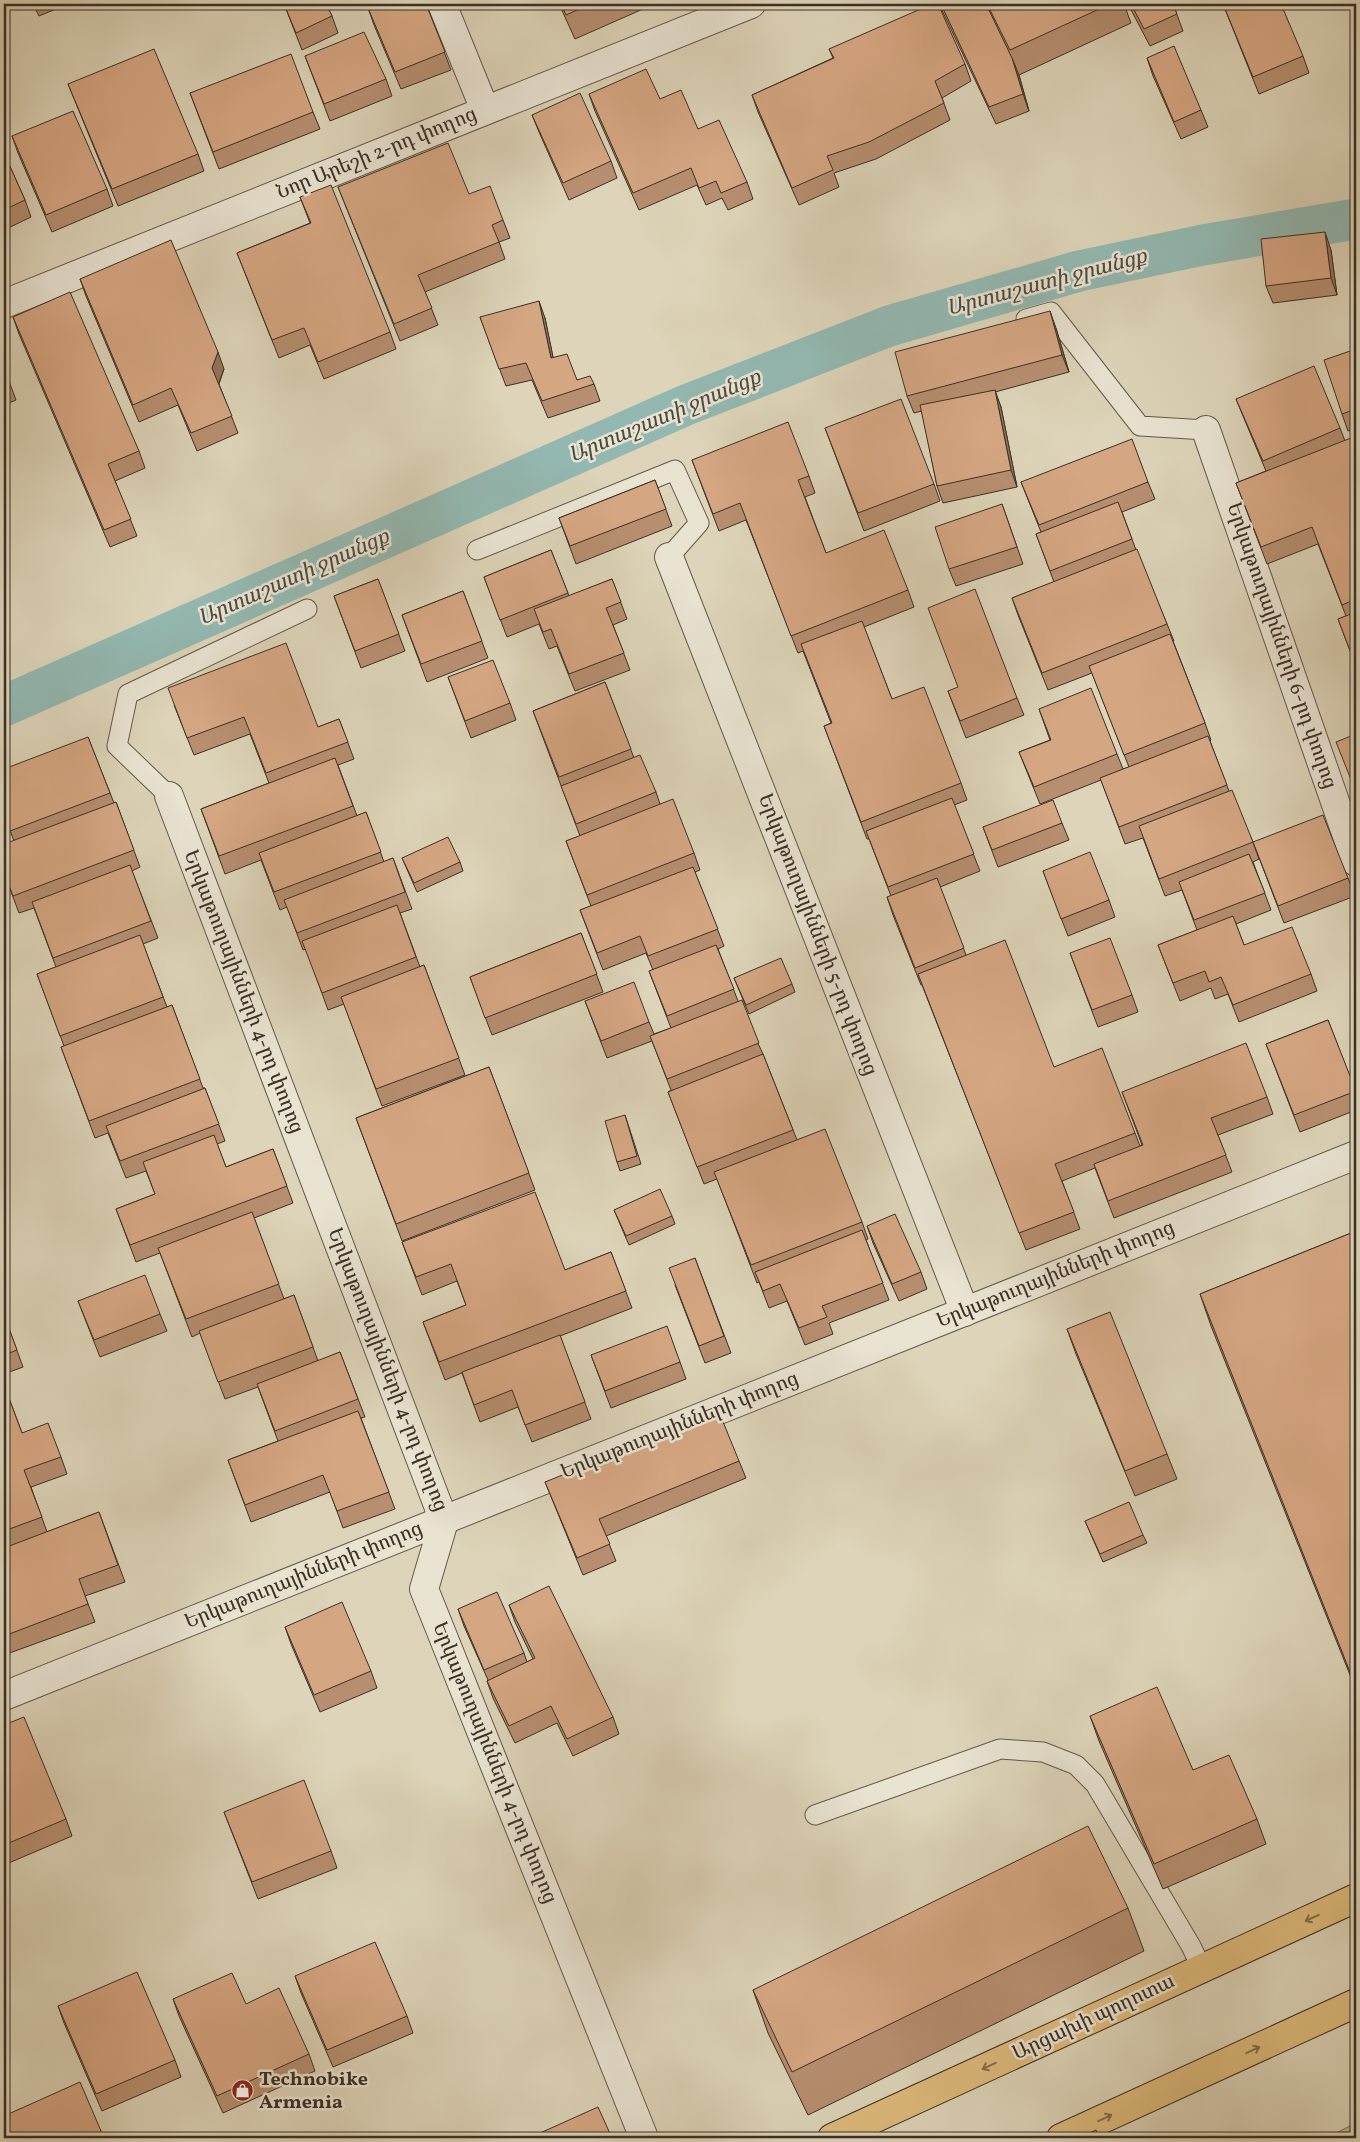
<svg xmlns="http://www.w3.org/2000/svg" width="1360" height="2142" font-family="Vollkorn,'Noto Serif Armenian',serif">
  <rect width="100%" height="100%" fill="#ddd4b9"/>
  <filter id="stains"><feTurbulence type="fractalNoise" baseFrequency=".004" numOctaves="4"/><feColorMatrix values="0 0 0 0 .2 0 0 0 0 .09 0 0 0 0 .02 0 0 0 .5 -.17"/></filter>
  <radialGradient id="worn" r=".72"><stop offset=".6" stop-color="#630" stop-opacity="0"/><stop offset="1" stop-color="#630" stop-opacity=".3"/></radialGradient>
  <!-- green -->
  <polygon fill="#b5bc8c" stroke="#787658" points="1356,2123 1356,2138 1326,2138"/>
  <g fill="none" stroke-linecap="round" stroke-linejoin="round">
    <!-- canal -->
    <polyline stroke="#93b8b1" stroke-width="41" points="4,706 686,405 889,326 1079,271 1203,245 1356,219"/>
    <defs>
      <g id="service">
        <polyline points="1026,319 1051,312 1140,426 1206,430"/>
        <polyline points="477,550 675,470 699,523 669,557"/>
        <polyline points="169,796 117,746 128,694 307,609"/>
        <polyline points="815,1815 1000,1749 1043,1752 1076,1765 1095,1784 1191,1946 1202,1969"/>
      </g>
      <g id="minor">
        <polyline points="442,4 485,110"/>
        <polyline points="4,304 751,4"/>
        <polyline points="1206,430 1356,862"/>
        <polyline points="669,557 965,1312"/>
        <polyline points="169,796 444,1521 424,1589 644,2138"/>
        <polyline points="4,1696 1356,1155"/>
      </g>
      <g id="primary">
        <polyline points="832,2138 1356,1898"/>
        <polyline points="1061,2138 1356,2003"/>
      </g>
    </defs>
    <!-- service casing -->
    <use href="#service" stroke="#64594a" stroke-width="21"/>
    <!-- minor casing -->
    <use href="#minor" stroke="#64594a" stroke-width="30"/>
    <!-- primary casing -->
    <use href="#primary" stroke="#3b3025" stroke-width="30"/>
    <!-- service -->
    <use href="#service" stroke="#e9e3d2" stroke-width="19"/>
    <!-- minor -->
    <use href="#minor" stroke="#e9e3d2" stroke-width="28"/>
    <!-- primary -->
    <use href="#primary" stroke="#deba7c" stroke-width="28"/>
  </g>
  <!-- wall -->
  <g fill="#b78f70" stroke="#3b3025">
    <polygon points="33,4 68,4 39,16"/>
    <polygon points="284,4 326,4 332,16 338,33 302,50"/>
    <polygon points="426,4 451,70 401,89 374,25 368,8"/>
    <polygon points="559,4 651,4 652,5 575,39"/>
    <polygon points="939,4 1124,4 1131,23 1019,75 1029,111 996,124"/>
    <polygon points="1128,4 1173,4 1183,31 1150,46"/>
    <polygon points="1223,4 1303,56 1309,73 1259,94"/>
    <polygon points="829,49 965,64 971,81 942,98 950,120 876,159 834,173 839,187 799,205 758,112 752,95 833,58"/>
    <polygon points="305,56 386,79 392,96 330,121"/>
    <polygon points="1147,58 1201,110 1208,127 1181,139 1153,76"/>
    <polygon points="68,84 198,154 204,171 118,206 75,101"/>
    <polygon points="190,93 313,112 320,129 219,169"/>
    <polygon points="589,94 660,99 698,129 747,182 753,199 728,210 722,198 706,205 697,185 639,210 595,111"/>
    <polygon points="532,115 611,161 617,178 569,200 539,132"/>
    <polygon points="12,136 107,189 113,206 52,232 18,153"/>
    <polygon points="4,153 25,200 31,217 4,230"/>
    <polygon points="338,187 469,194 503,220 510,238 499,242 505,259 425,292 438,325 400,341"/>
    <polygon points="300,197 390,332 396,349 324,379 310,345 279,358 237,253 310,223"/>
    <polygon points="1331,250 1337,295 1273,303 1266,286"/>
    <polygon points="80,279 224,369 219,384 238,433 197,451 178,405 139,422 86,296"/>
    <polygon points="13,317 139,451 145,468 115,481 137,536 110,547 19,334"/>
    <polygon points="480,317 545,318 553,358 577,380 594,384 600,401 548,418 532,380 506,386"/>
    <polygon points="1056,328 1069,372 995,392 1001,407 1017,487 943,503 937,486 922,411 914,413 907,396"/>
    <polygon points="1356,349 1356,428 1348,431 1342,414"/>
    <polygon points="4,368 16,400 4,405"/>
    <polygon points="1236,399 1340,428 1345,441 1356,436 1356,667 1338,619 1346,616 1318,544 1267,564 1236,483 1266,471 1243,416"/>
    <polygon points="825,428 934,484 940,501 864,531"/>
    <polygon points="692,460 809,476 815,493 805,497 826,553 908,590 914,607 864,627 892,699 961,783 967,800 954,805 980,871 940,887 966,955 1054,1067 1135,1133 1140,1146 1142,1145 1122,1092 1267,1097 1273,1114 1218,1135 1232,1172 1114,1218 1095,1168 1062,1181 1080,1229 1026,1250 922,985 921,985 893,915 887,897 891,896 869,839 867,839 824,726 831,723 803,651 798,653 746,520 719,531"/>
    <polygon points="655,480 672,526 576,564 559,518"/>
    <polygon points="1021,482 1148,482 1155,499 1122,512 1136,550 1167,624 1174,641 1173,641 1205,723 1211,740 1210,741 1229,791 1253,842 1259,859 1253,862 1271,910 1236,924 1244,945 1311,974 1317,991 1239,1022 1228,994 1215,999 1211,988 1180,1001 1158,945 1197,930 1182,890 1165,896 1143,838 1125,844 1101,780 1040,804 1019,752 1050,740 1039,709 1117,754 1123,769 1129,767 1092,673 1048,690 1018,615 1012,598 1054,582 1036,534 1041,532"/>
    <polygon points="1002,504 1023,564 956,586 949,569"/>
    <polygon points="551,550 569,596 612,579 627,619 613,625 630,670 575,691 557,646 549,649 539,624 507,637 484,577"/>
    <polygon points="378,579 405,651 361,668 334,596"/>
    <polygon points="463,591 488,658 427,682 402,615"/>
    <polygon points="448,677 510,703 516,720 471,738"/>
    <polygon points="605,682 634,758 656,792 660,804 694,853 700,870 695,872 724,946 718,949 738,1001 763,1054 797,1140 862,1222 868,1239 866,1240 889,1300 829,1323 833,1334 805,1345 787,1301 769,1308 759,1282 757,1283 717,1179 704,1184 668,1092 671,1090 652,1041 607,1058 585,1001 649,1022 654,1034 671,1028 649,971 653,970 646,953 603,970 580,910 591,906 566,841 580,836 533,711"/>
    <polygon points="948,691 1017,698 1024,715 966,738"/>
    <polygon points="174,705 318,727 339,719 354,759 338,765 357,816 366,812 384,862 393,858 412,909 400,913 420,967 424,965 465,1075 382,1106 344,1004 328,1010 306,949 303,950 287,907 280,910 261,860 225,874 201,809 269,783 250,734 194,755"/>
    <polygon points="88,737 114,803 116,802 140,867 132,871 158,938 143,944 167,1007 172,1005 203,1088 205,1088 225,1141 217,1144 226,1167 273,1149 293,1203 254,1218 284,1299 294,1295 318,1361 340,1352 365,1417 361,1418 395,1509 343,1528 330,1492 251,1522 228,1460 278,1441 258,1387 225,1399 200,1333 192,1337 160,1253 136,1262 116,1209 155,1194 146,1171 126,1178 108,1133 95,1138 61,1047 64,1046 37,974 56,967 34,908 19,913 4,873 14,841 4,815"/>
    <polygon points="1062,823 1069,840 998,867 983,827"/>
    <polygon points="1253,842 1348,878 1355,896 1284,923"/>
    <polygon points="402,858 460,862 463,871 417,892"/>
    <polygon points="1043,871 1109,900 1115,917 1068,936"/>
    <polygon points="581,933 603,992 492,1035 470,977"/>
    <polygon points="1070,953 1132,995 1138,1012 1098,1027"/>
    <polygon points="734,978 792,984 795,992 749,1014"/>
    <polygon points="1328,1020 1356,1093 1356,1110 1300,1132 1266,1044"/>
    <polygon points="489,1067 535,1190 402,1241 356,1118"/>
    <polygon points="625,1115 641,1164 620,1171 617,1162"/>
    <polygon points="614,1210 672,1216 675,1224 629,1245"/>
    <polygon points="867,1226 921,1272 927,1289 899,1301 873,1243"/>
    <polygon points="1356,1231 1356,1690 1211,1326 1200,1294"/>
    <polygon points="402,1242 565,1270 611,1252 632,1308 560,1336 591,1419 532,1442 518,1407 480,1422 462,1373 445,1380 423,1322 466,1305 457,1281 422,1295"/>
    <polygon points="695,1258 731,1353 705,1363 675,1285"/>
    <polygon points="78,1301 160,1314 167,1331 100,1357"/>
    <polygon points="4,1315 23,1367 4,1374"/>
    <polygon points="1067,1329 1167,1454 1177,1479 1135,1496 1076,1354"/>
    <polygon points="591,1355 680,1362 686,1379 611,1408"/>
    <polygon points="4,1385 22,1433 61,1457 67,1474 31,1487 47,1532 99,1512 125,1582 85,1596 95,1622 4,1655"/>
    <polygon points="739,1461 746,1478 606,1536 616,1561 583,1575 552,1499 545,1482"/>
    <polygon points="1085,1521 1143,1535 1147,1543 1103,1562"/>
    <polygon points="509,1605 613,1717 619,1734 573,1756 557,1723 515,1743 493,1698 487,1681 488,1680 464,1626 458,1609 524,1653 527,1662 533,1659 515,1622"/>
    <polygon points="285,1627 371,1671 377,1688 320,1712 291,1644"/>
    <polygon points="1090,1716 1193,1770 1257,1819 1266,1844 1163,1889 1099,1741"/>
    <polygon points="4,1725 66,1819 72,1836 4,1865"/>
    <polygon points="224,1812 331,1851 337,1868 258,1899"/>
    <polygon points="1128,1908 1144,1951 808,2115 768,2033 753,1990"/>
    <polygon points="295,1976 407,2016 413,2033 333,2067 301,1993"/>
    <polygon points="173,1999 246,2004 309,2054 315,2071 223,2113 179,2016"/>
    <polygon points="58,2006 175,2060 181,2077 102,2111 64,2023"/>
  </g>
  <!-- shaded-wall -->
  <g fill="#95745b" stroke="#3b3025">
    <polygon points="1012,58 1019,75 1029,111 1023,94"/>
    <polygon points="1325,232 1331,250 1337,295 1331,278"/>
    <polygon points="539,301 545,318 557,376 551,358"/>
    <polygon points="1050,311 1056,328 1069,372 1062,355"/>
    <polygon points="218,352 224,369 218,385 212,368"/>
    <polygon points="995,390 1001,407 1017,487 1011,470"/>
  </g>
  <!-- building -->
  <g fill="#d5a682" stroke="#3b3025">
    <polygon points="284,4 326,4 332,16 296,33"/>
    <polygon points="378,4 426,4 445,52 395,72 368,8"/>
    <polygon points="561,4 590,4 566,15"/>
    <polygon points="932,4 938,4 965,64 935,81 944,103 869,142 827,156 833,170 792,188 752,95 834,58 829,49"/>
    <polygon points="941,4 986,4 1012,58 1023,94 989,107"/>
    <polygon points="987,4 1110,4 1010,50"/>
    <polygon points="1131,4 1173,4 1177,14 1144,29"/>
    <polygon points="1223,4 1281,4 1303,56 1253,77"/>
    <polygon points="364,32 386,79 324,104 305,56"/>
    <polygon points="1174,46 1201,110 1174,122 1147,58"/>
    <polygon points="154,49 198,154 112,189 68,84"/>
    <polygon points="291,54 313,112 213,152 190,93"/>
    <polygon points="646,69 660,99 681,90 698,129 719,120 747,182 721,193 716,181 699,188 691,168 633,193 589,94"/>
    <polygon points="580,93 611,161 563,183 532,115"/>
    <polygon points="73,111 107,189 46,215 12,136"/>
    <polygon points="448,143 469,194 490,186 503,220 492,225 499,242 418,275 432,308 394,324 338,187"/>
    <polygon points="4,153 25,200 4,210"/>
    <polygon points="331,185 390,332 318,362 304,328 272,340 237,253 311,223 300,197"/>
    <polygon points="1325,232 1331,278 1266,286 1261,239"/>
    <polygon points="171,240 218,352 212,368 232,416 191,433 171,388 133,405 80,279"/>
    <polygon points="70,292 139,451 108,464 131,519 104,530 13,317"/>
    <polygon points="539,301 551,358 567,354 577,380 590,376 594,384 542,401 526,363 499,369 480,317"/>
    <polygon points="1050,311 1062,355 907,396 895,352"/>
    <polygon points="1356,349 1356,409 1342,414 1324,360"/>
    <polygon points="1314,366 1340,428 1263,461 1236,399"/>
    <polygon points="4,368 10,383 4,385"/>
    <polygon points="995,390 1011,470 937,486 920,405"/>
    <polygon points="901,399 934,484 858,513 825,428"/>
    <polygon points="788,422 809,476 798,480 826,553 884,530 908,590 791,636 740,503 713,514 692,460"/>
    <polygon points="1356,436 1356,599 1342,605 1312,527 1261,547 1236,483"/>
    <polygon points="1132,439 1148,482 1039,525 1021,482"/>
    <polygon points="655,480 666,509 570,546 559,518"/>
    <polygon points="1118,502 1132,539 1050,571 1036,534"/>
    <polygon points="1002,504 1017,547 949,569 935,527"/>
    <polygon points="1137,549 1167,624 1042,673 1012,598"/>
    <polygon points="551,550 568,593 500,620 484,577"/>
    <polygon points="378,579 399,634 355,651 334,596"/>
    <polygon points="612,579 621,602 606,608 624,653 569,674 551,629 543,632 534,609"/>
    <polygon points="975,589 1017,698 960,721 948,691 958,687 928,608"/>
    <polygon points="463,591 482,641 421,664 402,615"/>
    <polygon points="1356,612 1356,666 1338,619"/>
    <polygon points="862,621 892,699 924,687 961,783 861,822 824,726 832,723 801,644"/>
    <polygon points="1170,634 1205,723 1124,755 1089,666"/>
    <polygon points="286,643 318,727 339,719 348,742 266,773 244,717 187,738 168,688"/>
    <polygon points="493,660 510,703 465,721 448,677"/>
    <polygon points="605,682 631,749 559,777 533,711"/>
    <polygon points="1091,688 1117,754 1034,787 1019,752 1051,740 1039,709"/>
    <polygon points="1356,734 1356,792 1336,742"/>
    <polygon points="1208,736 1227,785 1119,827 1100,778"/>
    <polygon points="88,737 110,793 10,831 4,814 4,769"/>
    <polygon points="640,755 656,792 576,824 561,786"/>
    <polygon points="335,758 353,806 219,856 201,809"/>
    <polygon points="1232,790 1253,842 1159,879 1139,826"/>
    <polygon points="952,798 974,854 888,887 866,831"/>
    <polygon points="673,799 694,853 587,895 566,841"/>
    <polygon points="1053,800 1062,823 992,850 983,827"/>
    <polygon points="116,802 134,850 13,896 4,872 4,844"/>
    <polygon points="366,812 381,852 274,892 259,853"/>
    <polygon points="1323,815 1348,878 1278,906 1253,842"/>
    <polygon points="448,837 460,862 414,883 402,858"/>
    <polygon points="1090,852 1109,900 1061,919 1043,871"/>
    <polygon points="1249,854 1265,893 1194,920 1179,882"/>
    <polygon points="393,858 405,892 297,933 284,900"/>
    <polygon points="130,865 151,921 53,958 32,902"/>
    <polygon points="693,867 718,929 648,956 640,936 597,953 580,910"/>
    <polygon points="937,878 964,948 915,968 887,897"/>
    <polygon points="397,905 416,957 322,993 302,941"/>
    <polygon points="1233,916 1244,945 1292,927 1311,974 1233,1005 1221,977 1209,982 1205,971 1173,983 1158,945"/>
    <polygon points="581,933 597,974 485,1018 470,977"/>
    <polygon points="140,935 163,997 60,1036 37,974"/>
    <polygon points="1110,938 1132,995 1092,1010 1070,953"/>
    <polygon points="1005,940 1054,1067 1102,1048 1135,1133 1055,1164 1074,1212 1019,1233 918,974"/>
    <polygon points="716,945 734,989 667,1016 649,971"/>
    <polygon points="781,958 792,984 746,1005 734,978"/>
    <polygon points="424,965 459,1058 376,1089 341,997"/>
    <polygon points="634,982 649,1022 601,1041 585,1001"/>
    <polygon points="742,1000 759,1043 667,1079 650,1036"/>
    <polygon points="172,1005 200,1079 89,1121 61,1047"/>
    <polygon points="1328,1020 1356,1091 1294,1115 1266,1044"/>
    <polygon points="1246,1043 1267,1097 1211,1118 1226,1155 1108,1201 1094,1164 1143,1145 1122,1092"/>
    <polygon points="763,1054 793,1130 697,1167 668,1092"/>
    <polygon points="489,1067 529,1173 396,1224 356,1118"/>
    <polygon points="205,1088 219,1124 120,1161 106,1126"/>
    <polygon points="625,1115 637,1156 617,1162 605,1121"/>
    <polygon points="825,1129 862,1222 751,1265 714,1172"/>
    <polygon points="214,1135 226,1167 273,1149 287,1186 130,1245 116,1209 155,1194 143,1162"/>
    <polygon points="660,1189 672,1216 626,1236 614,1210"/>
    <polygon points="535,1192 565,1270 611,1252 626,1291 439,1362 423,1322 466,1305 451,1264 416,1277 402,1242"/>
    <polygon points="252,1212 279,1284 186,1319 158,1248"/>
    <polygon points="895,1214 921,1272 892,1284 867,1226"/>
    <polygon points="862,1230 883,1283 822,1306 827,1317 799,1328 780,1284 763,1291 755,1272"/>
    <polygon points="1356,1231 1356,1687 1200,1294"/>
    <polygon points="695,1258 724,1336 699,1346 669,1268"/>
    <polygon points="145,1275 160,1314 94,1340 78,1301"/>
    <polygon points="294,1295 313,1347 218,1382 199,1331"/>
    <polygon points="1110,1312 1167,1454 1125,1471 1067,1329"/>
    <polygon points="4,1315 17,1350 4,1355"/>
    <polygon points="667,1326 680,1362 605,1391 591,1355"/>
    <polygon points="560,1335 585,1402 525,1425 512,1390 474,1405 462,1372"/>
    <polygon points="340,1352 358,1399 275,1431 257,1384"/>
    <polygon points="4,1385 22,1433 48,1423 61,1457 24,1470 42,1517 4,1531"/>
    <polygon points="358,1411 389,1492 337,1511 323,1475 245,1505 228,1460"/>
    <polygon points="719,1412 739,1461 599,1519 610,1544 577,1558 545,1482"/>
    <polygon points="1129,1502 1143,1535 1100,1554 1085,1521"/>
    <polygon points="99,1512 118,1565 79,1579 88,1604 4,1636 4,1548"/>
    <polygon points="549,1586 613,1717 567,1739 551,1706 509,1726 487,1681 535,1658 509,1605"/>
    <polygon points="497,1592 524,1653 484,1670 458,1609"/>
    <polygon points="342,1602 371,1671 314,1695 285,1627"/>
    <polygon points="1157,1687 1193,1770 1229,1755 1257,1819 1154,1864 1090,1716"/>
    <polygon points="24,1717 66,1819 4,1845 4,1725"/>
    <polygon points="304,1780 331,1851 252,1882 224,1812"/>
    <polygon points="1088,1826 1128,1908 792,2072 753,1990"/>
    <polygon points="375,1942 407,2016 327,2050 295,1976"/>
    <polygon points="137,1972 175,2060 96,2094 58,2006"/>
    <polygon points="232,1973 246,2004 279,1988 309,2054 217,2096 173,1999"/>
    <polygon points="80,2082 104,2138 4,2138 4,2116"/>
    <polygon points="598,2107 612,2138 529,2138"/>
    <polygon points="1096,2130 1100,2138 1079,2138"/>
  </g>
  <!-- one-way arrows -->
  <defs><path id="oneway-shaft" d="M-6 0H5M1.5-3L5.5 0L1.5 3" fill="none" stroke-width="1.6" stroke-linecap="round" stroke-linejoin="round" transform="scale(1.25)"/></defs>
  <g stroke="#846e4c">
    <use href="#oneway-shaft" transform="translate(1312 1918) rotate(155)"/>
    <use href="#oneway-shaft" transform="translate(1253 2050) rotate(-25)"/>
    <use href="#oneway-shaft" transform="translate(989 2066) rotate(155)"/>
    <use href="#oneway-shaft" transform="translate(1105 2118) rotate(-25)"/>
  </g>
  <!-- icons -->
  <defs>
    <symbol id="shop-disc" viewBox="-11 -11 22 22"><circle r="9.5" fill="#8f2418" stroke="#e9e3d2"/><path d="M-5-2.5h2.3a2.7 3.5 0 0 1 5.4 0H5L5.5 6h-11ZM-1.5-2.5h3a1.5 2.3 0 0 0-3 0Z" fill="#fff"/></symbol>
  </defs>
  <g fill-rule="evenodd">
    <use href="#shop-disc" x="230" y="2078" width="25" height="25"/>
  </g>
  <g text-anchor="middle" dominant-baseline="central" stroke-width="5" stroke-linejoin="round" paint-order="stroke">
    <!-- street labels -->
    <g font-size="20" fill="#3b3025" stroke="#e9e3d2">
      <text transform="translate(377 154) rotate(-22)">Նոր Արեշի 2-րդ փողոց</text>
      <text transform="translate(1281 646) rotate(71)">Երկաթուղայինների 6-րդ փողոց</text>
      <text transform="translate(817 935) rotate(69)">Երկաթուղայինների 5-րդ փողոց</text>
      <text transform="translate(243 992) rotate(69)">Երկաթուղայինների 4-րդ փողոց</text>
      <text transform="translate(1056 1275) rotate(-22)">Երկաթուղայինների փողոց</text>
      <text transform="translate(387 1370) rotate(69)">Երկաթուղայինների 4-րդ փողոց</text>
      <text transform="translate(680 1426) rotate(-22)">Երկաթուղայինների փողոց</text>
      <text transform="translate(304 1576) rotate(-22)">Երկաթուղայինների փողոց</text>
      <text transform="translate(494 1763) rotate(68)">Երկաթուղայինների 4-րդ փողոց</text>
      <text transform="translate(1094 2018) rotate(-25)">Արցախի պողոտա</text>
    </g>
    <!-- poi labels -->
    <g font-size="20" font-weight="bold" fill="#3b3025" stroke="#e9e3d2" text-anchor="start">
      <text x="259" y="2080">Technobike<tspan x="259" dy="23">Armenia</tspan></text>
    </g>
    <!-- water labels -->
    <g font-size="21" font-style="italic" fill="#4d4b41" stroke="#e9e3d2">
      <text transform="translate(1047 283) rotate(-15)">Արտաշատի ջրանցք</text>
      <text transform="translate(665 417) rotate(-23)">Արտաշատի ջրանցք</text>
      <text transform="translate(294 578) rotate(-24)">Արտաշատի ջրանցք</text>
    </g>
  </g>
  <!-- margin -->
  <rect width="1360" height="2142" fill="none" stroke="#ddd4b9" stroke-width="20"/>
  <rect x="5" y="5" width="1350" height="2132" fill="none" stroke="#3b3025" stroke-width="2.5"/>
  <rect x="10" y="10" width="1340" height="2122" fill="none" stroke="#3b3025"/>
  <rect width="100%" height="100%" filter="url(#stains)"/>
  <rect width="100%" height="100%" fill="url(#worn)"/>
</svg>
